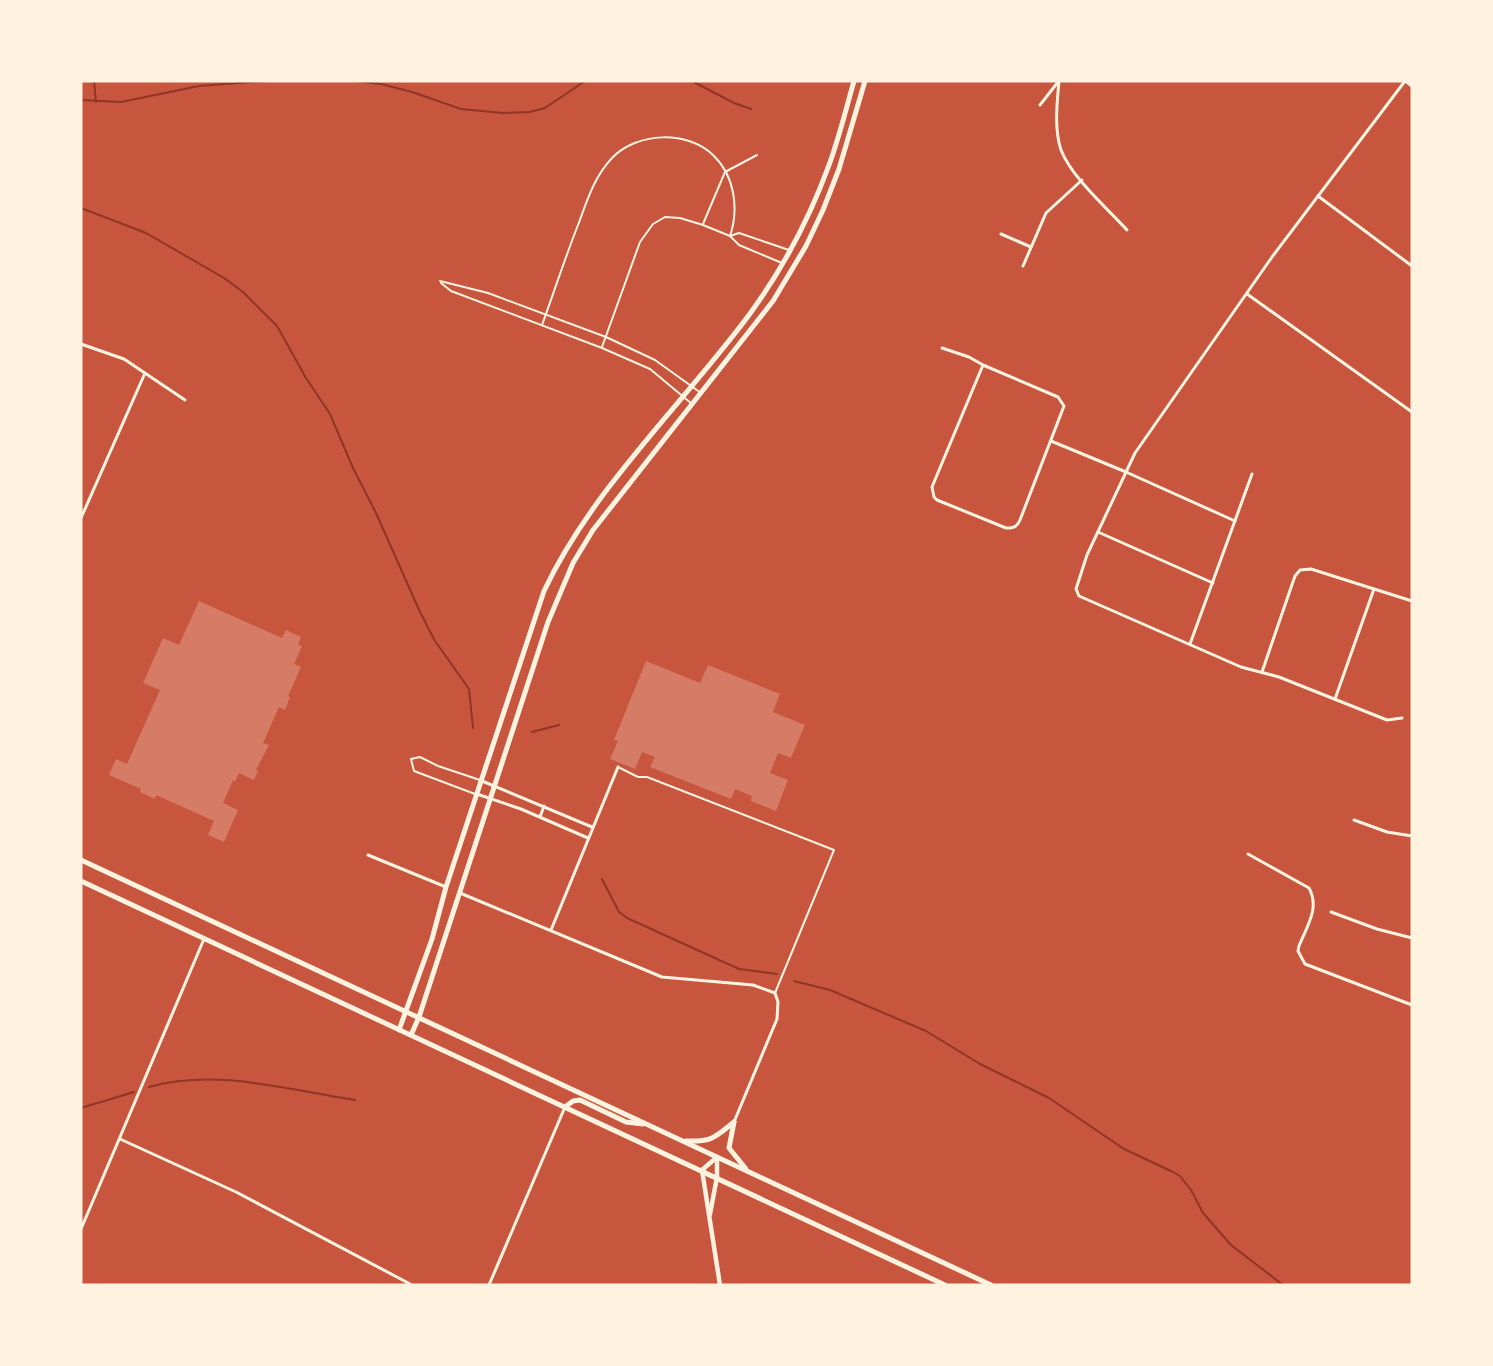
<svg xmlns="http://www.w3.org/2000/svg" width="1493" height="1366" font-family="'Work Sans',sans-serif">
  <rect width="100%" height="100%" fill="#c8553d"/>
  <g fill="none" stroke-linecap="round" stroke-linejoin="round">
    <!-- stream -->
    <g stroke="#8f3625" stroke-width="2">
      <polyline points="94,81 96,102"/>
      <polyline points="355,81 381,84 412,92 461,109 503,113 530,112 545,108 585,81"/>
      <polyline points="692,81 734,103 751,109"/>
      <polyline points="81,100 121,102 199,86 268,81"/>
      <polyline points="81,208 146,233 224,278 243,292 277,326 306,378 330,414 353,468 376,513 420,612 435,641 469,689 473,728"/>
      <polyline points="532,732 559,725"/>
      <polyline points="602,879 619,912 627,918 739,969 777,974"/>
      <polyline points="794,981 830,990 926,1031 980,1064 1049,1098 1124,1149 1173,1172 1180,1176 1191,1190 1203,1213 1231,1245 1283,1285"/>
      <path d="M 149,1087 C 217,1068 288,1090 355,1100"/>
      <polyline points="81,1108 134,1092"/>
    </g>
  </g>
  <!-- building -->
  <g fill="#d67c66">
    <polygon points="199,601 282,638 286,630 301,637 298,645 302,646 294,664 301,667 288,696 290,697 285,710 279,707 263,743 269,745 256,770 258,771 254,780 239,773 235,782 233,780 223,803 238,810 224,842 208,835 214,821 156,795 155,799 140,792 141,789 109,775 116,759 127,764 160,690 143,683 163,638 179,645"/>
    <polygon points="646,661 700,683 708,665 780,694 773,712 805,725 791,758 778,753 770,773 788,780 776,811 751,801 752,796 735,789 731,799 650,767 655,757 642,752 635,769 610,759 618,741 614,740"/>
  </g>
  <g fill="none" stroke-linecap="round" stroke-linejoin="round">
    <!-- service -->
    <g stroke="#fff3e0" stroke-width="2">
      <polyline points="703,224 725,172 757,155"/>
      <polyline points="730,236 739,233 789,250"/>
      <polyline points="440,281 488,293 606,337 655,360 701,393"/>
      <polyline points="441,283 451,291 602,348 650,369 692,404"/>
      <path d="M 542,325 C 554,292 565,258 578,225 C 587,201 594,177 612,158 C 637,132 687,130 713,155 C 735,176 739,209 730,236"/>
      <polyline points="602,347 640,242 653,224 665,217 680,218 703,225 730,236 739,245 782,263"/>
      <polyline points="618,767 638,777 647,777 834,850 775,993"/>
      <polyline points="475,794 414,771 411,759 420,757 438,766 480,780"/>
    </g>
    <!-- minor -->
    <g stroke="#fff3e0" stroke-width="3">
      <path d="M 1059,81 C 1057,103 1054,129 1061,150 C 1072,178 1107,208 1127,230"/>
      <polyline points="1040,105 1058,82"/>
      <polyline points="1318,196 1412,266"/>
      <polyline points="1001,234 1031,247"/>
      <polyline points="1023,266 1046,213 1082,180"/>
      <polyline points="1247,294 1412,412"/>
      <polyline points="81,344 124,359 185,400"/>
      <polyline points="942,348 969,357 983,365"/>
      <path d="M 983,365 L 1058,397 L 1064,406 L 1020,520 C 1017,527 1014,528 1006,528 L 937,500 L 934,497 L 932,487 Z"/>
      <polyline points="1051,441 1126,472 1235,521"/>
      <polyline points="81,518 145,373"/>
      <polyline points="1098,532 1213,583"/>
      <polyline points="1190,644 1252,474"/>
      <polyline points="1262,672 1295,576 1300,570 1311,569 1412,601"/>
      <polyline points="1335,699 1374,589"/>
      <polyline points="1402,718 1387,720 1279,677 1241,667 1079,596 1076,589 1087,555 1135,453 1272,257 1405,81"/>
      <polyline points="482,781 592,827"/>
      <polyline points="477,794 521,809 588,838"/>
      <polyline points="540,817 544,806"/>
      <polyline points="1354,820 1387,832 1412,836"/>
      <path d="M 1248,854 L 1309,888 C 1320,908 1307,926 1299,946 L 1298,951 L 1305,964 L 1412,1005"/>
      <polyline points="368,855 446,887"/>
      <polyline points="460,893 662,977 753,985 775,993 778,1002 777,1019 734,1122"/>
      <polyline points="1331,912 1377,929 1412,938"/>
      <polyline points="551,930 618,767"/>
      <polyline points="120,1139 236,1192 412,1285"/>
      <polyline points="81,1229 204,939"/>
      <polyline points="489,1285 565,1107"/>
    </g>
    <!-- tertiary -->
    <g stroke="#fff3e0" stroke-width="4.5">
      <polyline points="717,1157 702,1170 720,1285"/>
      <polyline points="710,1214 717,1177 717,1157"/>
    </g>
    <!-- secondary -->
    <g stroke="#fff3e0" stroke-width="5">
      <polyline points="1407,81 1412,85"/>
      <path d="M 399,1030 L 432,939 L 446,887 L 544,591 C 592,489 682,405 749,315 C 782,270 810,217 829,165 C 839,138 846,109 854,81"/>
      <polyline points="411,1035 419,1017 548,622 573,563 593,530 773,301 806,246 823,210 839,169 865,81"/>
    </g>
    <!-- primary -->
    <g stroke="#fff3e0" stroke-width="5">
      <polyline points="81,860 991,1285"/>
      <polyline points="81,881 945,1285"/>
      <polyline points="565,1107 573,1101 580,1100 626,1122 643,1124"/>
      <polyline points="734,1122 729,1148 746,1169"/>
      <path d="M 686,1141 C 713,1142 715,1137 734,1122"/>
    </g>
  </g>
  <!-- border -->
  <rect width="1493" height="1366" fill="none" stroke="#fff3e0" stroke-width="165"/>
</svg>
